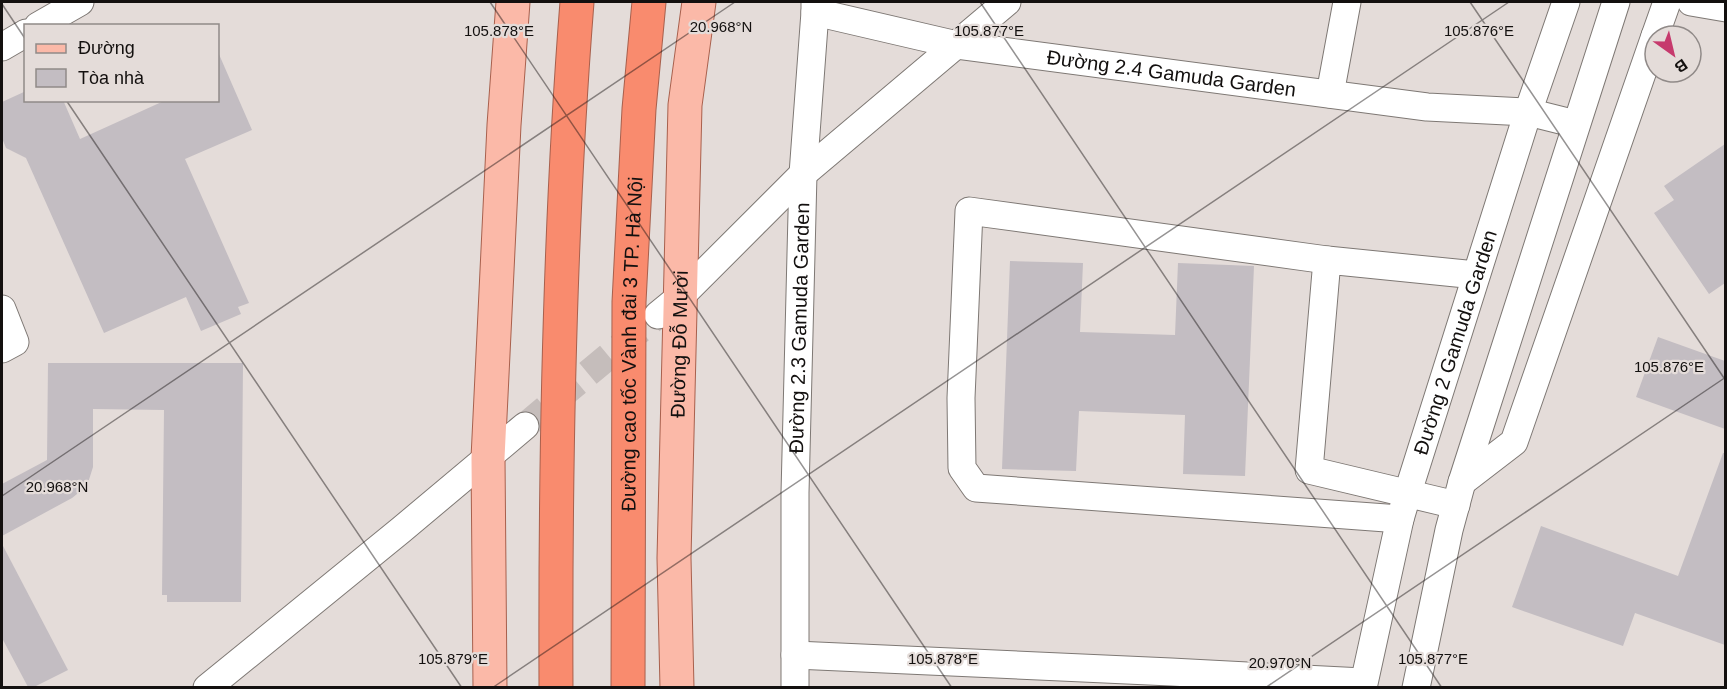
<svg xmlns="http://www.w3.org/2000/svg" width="1727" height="689" font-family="Arial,sans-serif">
  <rect width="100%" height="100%" fill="#e4dcd9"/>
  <!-- building -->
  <g fill="#c3bdc2">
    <polygon points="218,52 252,130 185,159 249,303 238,307 241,314 201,331 186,297 104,333 26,158 6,148 2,138 2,102 26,91 26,100 63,100 80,139 166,100 218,100"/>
    <polygon points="1725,144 1725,283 1709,294 1654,213 1674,200 1664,186"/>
    <polygon points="1010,261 1083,263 1080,332 1175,335 1178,263 1254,266 1245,476 1183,474 1185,415 1079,411 1076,471 1002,469"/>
    <polygon points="1658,337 1725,361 1725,429 1636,397"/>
    <polygon points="48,363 243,363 241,602 167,602 167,595 162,595 164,410 93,409 93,467 87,486 72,498 2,536 2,484 47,460"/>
    <polygon points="1723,453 1725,453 1725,645 1635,613 1623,646 1512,607 1541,526 1678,576"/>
    <polygon points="2,544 68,670 34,687 28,687 2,638"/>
  </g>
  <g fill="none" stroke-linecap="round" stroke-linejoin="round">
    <!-- minor-tunnel -->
    <polyline stroke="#c5bdbb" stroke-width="27" stroke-dasharray="27 14" stroke-linecap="butt" points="525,426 658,315"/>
    <defs>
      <g id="minor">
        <polyline points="1691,2 1726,8"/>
        <path id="s1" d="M 815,12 L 957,45 L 1427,107 L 1528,112 L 1576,124"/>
        <polyline points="38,26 80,2"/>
        <polyline points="1655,36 1667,2"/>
        <polyline points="2,47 26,33"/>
        <polyline points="1330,94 1347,2"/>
        <polyline points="1327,260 969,211 961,398 962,468 976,488 1400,519"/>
        <polyline points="2,309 15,342 2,349"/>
        <polyline points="658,315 680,297 803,174 1007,2"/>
        <polyline points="1462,482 1514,442 1655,36"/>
        <polyline points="1456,505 1309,470 1327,260 1476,275"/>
        <polyline points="795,655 1171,672 1363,682"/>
        <polyline points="207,688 401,530 525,426"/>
        <path id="s2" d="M 795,688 L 795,493 L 803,174 L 815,12 L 815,2"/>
        <path id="s3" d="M 1363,688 L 1400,519 L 1408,492 L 1528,112 L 1566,2"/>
        <polyline points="1416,688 1449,530 1462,482 1616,2"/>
      </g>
      <g id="major">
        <polyline points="490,688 488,458 504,125 513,2"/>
        <path id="s4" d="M 677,688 L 674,558 L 685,105 L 699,2"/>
      </g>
      <g id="highway">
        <path d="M 556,688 C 555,459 559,230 577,2"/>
        <path id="s5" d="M 628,688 L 629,302 L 639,109 L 649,2"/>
      </g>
    </defs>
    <!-- minor casing -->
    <use href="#minor" stroke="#7e7874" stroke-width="29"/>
    <!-- major casing -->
    <use href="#major" stroke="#a8604d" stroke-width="35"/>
    <!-- highway casing -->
    <use href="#highway" stroke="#a8604d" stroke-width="35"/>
    <!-- minor -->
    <use href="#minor" stroke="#fff" stroke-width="27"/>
    <!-- major -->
    <use href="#major" stroke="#fbb9a8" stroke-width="33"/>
    <!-- highway -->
    <use href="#highway" stroke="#f98b6e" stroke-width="33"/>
  </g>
  <!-- ticks -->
  <path fill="none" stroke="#13100f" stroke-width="1.5" stroke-opacity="0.45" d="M 490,2 L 952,688M 980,2 L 1442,688M 1470,2 L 1726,381M 2,4 L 26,40M 66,100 L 462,688M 2,496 L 735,2M 492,688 L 1509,2M 1265,688 L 1726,377"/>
  <g text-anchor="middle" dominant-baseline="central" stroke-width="4.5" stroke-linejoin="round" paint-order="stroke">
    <!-- street labels -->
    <g font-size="20" fill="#13100f" stroke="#e4dcd9">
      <text stroke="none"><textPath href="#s1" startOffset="362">Đường 2.4 Gamuda Garden</textPath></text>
      <text stroke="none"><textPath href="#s2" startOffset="360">Đường 2.3 Gamuda Garden</textPath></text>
      <text stroke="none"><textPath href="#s3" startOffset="358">Đường 2 Gamuda Garden</textPath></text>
      <text stroke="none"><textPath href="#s5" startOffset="344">Đường cao tốc Vành đai 3 TP. Hà Nội</textPath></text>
      <text stroke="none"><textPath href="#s4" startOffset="344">Đường Đỗ Mười</textPath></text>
    </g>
  </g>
  <g font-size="15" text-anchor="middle" fill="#13100f" stroke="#e4dcd9" stroke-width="4.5" stroke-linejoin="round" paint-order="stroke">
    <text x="721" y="32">20.968°N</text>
    <text x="1479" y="36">105.876°E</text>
    <text x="499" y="36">105.878°E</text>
    <text x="989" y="36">105.877°E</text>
    <text x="1669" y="372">105.876°E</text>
    <text x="57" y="492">20.968°N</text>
    <text x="453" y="664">105.879°E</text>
    <text x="943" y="664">105.878°E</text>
    <text x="1433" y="664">105.877°E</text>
    <text x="1280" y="668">20.970°N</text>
  </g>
  <!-- border -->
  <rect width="1727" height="689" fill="none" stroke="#13100f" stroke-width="6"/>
  <!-- legend -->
  <rect x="24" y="24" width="195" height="78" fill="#e4dcd9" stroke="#908a88" stroke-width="1.5"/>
  <rect x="36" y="44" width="30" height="9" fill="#fbb9a8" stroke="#908a88" stroke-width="1.5"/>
  <text x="78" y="54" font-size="18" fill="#13100f">Đường</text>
  <rect x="36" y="69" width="30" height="18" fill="#c3bdc2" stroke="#908a88" stroke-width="1.5"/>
  <text x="78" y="84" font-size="18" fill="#13100f">Tòa nhà</text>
  <!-- north arrow -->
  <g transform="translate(1673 54) rotate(146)"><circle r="28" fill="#e4dcd9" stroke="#908a88" stroke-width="1.5"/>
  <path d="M0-4.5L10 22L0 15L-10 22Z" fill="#c63a6d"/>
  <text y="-9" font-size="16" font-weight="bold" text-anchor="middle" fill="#13100f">B</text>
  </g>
</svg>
